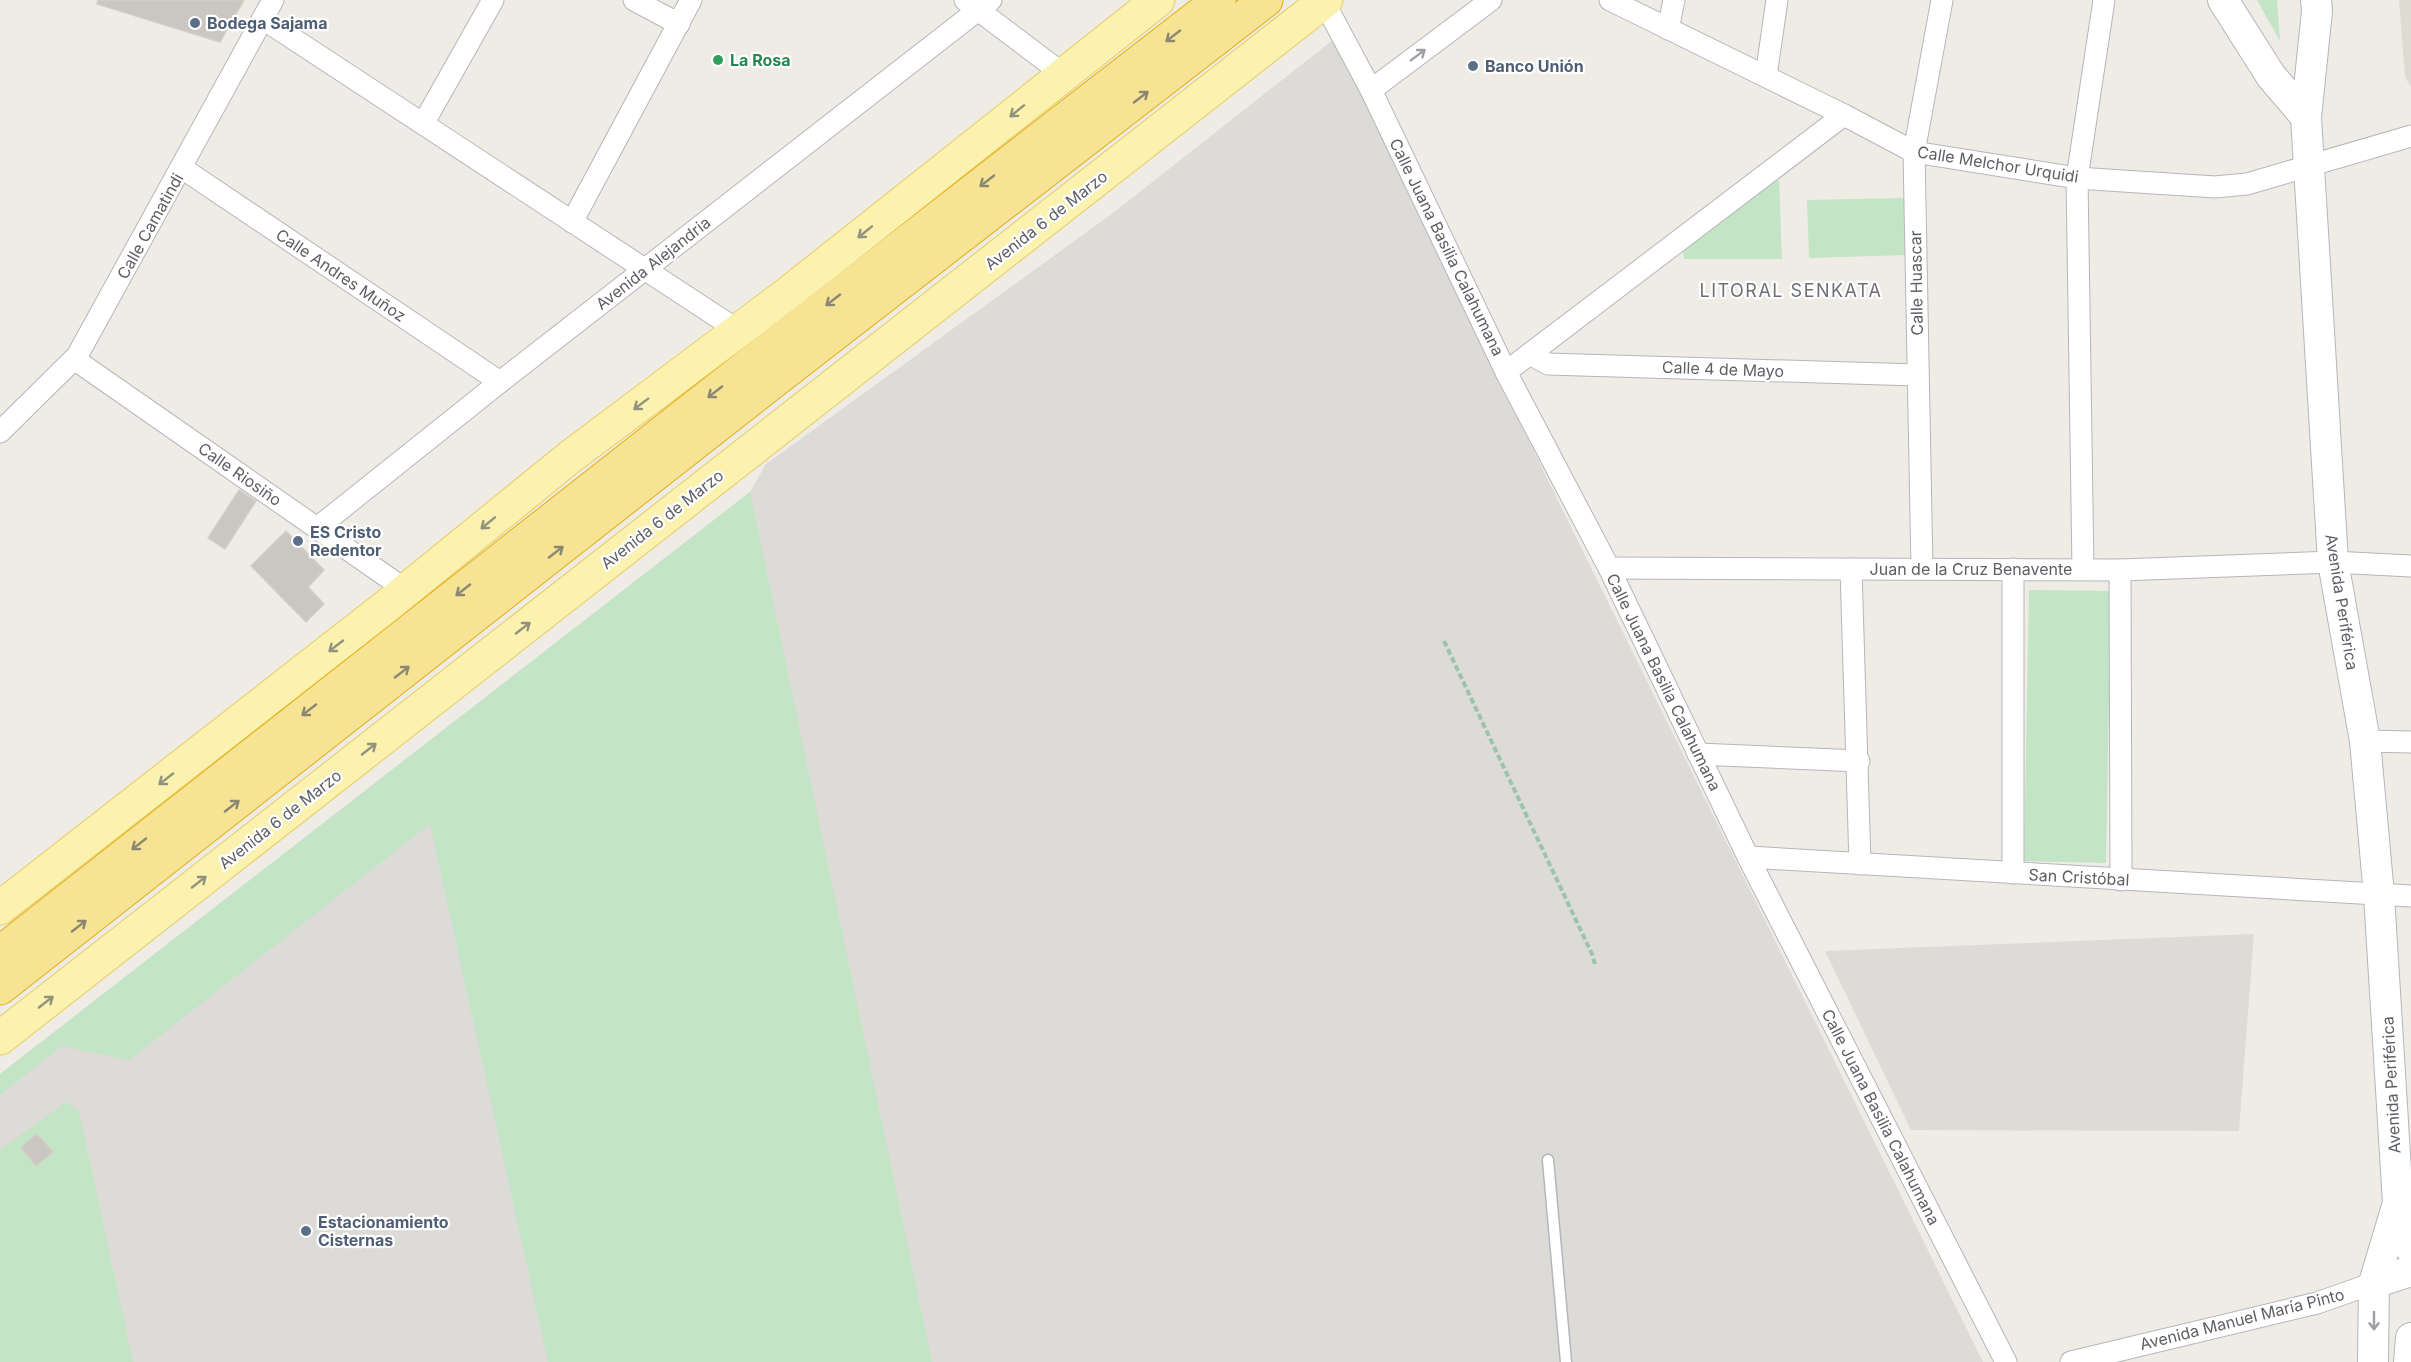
<svg xmlns="http://www.w3.org/2000/svg" width="2411" height="1362" font-family="Inter,sans-serif">
  <rect width="100%" height="100%" fill="#eeece5"/>
  <!-- industrial -->
  <g fill="#dddbd7">
    <polygon points="1334,39 1563,511 1983,1362 0,1362 0,1074 750,492 766,464 1113,213"/>
    <polygon points="2254,934 2239,1131 1911,1130 1825,951"/>
  </g>
  <!-- education -->
  <polygon fill="#dedbd3" points="2399,0 2411,0 2411,87 2405,77"/>
  <!-- green -->
  <g fill="#c3e4c5">
    <polygon points="2257,0 2277,0 2280,41"/>
    <polygon points="1768,174 1779,181 1782,259 1684,259 1681,240"/>
    <polygon points="1904,198 1905,255 1809,258 1807,200"/>
    <polygon points="750,492 932,1362 548,1362 430,824 129,1060 62,1046 0,1095 0,1074"/>
    <polygon points="2029,590 2111,591 2106,863 2024,861"/>
    <polygon points="66,1102 79,1111 133,1362 0,1362 0,1150"/>
  </g>
  <!-- building -->
  <g fill="#cac6c2" stroke="#d2cfc3" stroke-width="1.5">
    <polygon points="98,0 244,0 220,42 97,4"/>
    <polygon points="239,490 256,501 225,549 208,538"/>
    <polygon points="286,531 324,570 308,587 324,604 306,622 251,566"/>
    <polygon points="37,1134 53,1152 36,1166 21,1147"/>
  </g>
  <g fill="none" stroke-linecap="round" stroke-linejoin="round">
    <defs>
      <polyline id="lane" points="1548,1160 1566,1362"/>
      <g id="street">
        <polyline points="634,0 679,24"/>
        <polyline points="965,0 1063,74"/>
        <polyline points="1610,0 1844,115 1914,152 2077,178 2215,187 2247,184 2411,136"/>
        <polyline points="1324,2 1371,90 1506,372 1609,568 1748,857 2006,1362"/>
        <polyline points="263,19 739,331"/>
        <polyline points="1668,29 1674,0"/>
        <polyline points="1766,76 1777,0"/>
        <polyline points="1371,90 1491,0"/>
        <polyline points="423,124 493,0"/>
        <polyline points="182,168 500,382"/>
        <polyline points="572,222 691,0"/>
        <polyline points="1530,354 1548,364 1917,375"/>
        <polyline points="74,359 406,590"/>
        <polyline points="1506,372 1844,115"/>
        <polyline points="0,432 77,356 273,0"/>
        <polyline points="317,528 500,382 991,0"/>
        <polyline points="1609,568 2120,570 2333,562 2411,566"/>
        <polyline points="1851,569 1860,864"/>
        <polyline points="1922,569 1914,152 1942,0"/>
        <polyline points="2013,569 2013,873"/>
        <polyline points="2083,569 2077,178 2104,0"/>
        <polyline points="2120,570 2121,880"/>
        <polyline points="2365,741 2411,742"/>
        <polyline points="1698,754 1859,761"/>
        <polyline points="1748,857 2411,896"/>
        <polyline points="2071,1362 2317,1303 2374,1283"/>
      </g>
      <g id="secondary">
        <polyline points="2223,0 2271,76 2306,117"/>
        <polyline points="2316,0 2317,11 2306,117 2333,562 2365,741 2379,895 2398,1203 2411,1249"/>
        <polyline points="2374,1283 2411,1271"/>
        <polyline points="2373,1362 2374,1283 2398,1203"/>
        <polyline points="2409,1362 2411,1338"/>
      </g>
      <g id="primary">
        <polyline points="0,908 388,605 570,457 786,295 1158,0"/>
        <polyline points="0,1038 1326,0"/>
      </g>
      <g id="highway">
        <polyline points="0,953 761,355 1219,0"/>
        <polyline points="0,988 779,377 1266,0"/>
      </g>
    </defs>
    <!-- lane casing -->
    <use href="#lane" stroke="#b5b6bb" stroke-width="13"/>
    <!-- street casing -->
    <use href="#street" stroke="#b5b6bb" stroke-width="23"/>
    <!-- secondary casing -->
    <use href="#secondary" stroke="#b3b6bb" stroke-width="32"/>
    <!-- primary casing -->
    <use href="#primary" stroke="#e8cc63" stroke-width="35"/>
    <!-- highway casing -->
    <use href="#highway" stroke="#e4af0f" stroke-width="35"/>
    <!-- path -->
    <polyline stroke="#9cc4ab" stroke-width="4" stroke-dasharray="6 3" stroke-linecap="butt" points="1444,641 1592,954 1595,964"/>
    <!-- lane -->
    <use href="#lane" stroke="#fff" stroke-width="10"/>
    <!-- street -->
    <use href="#street" stroke="#fff" stroke-width="21"/>
    <!-- secondary -->
    <use href="#secondary" stroke="#fff" stroke-width="30"/>
    <!-- primary -->
    <use href="#primary" stroke="#faf2ae" stroke-width="33"/>
    <!-- highway -->
    <use href="#highway" stroke="#f6e393" stroke-width="33"/>
  </g>
  <!-- one-way arrows -->
  <defs><path id="oneway-shaft" d="M-6 0H5M1.5-3L5.5 0L1.5 3" fill="none" stroke-width="1.6" stroke-linecap="round" stroke-linejoin="round" transform="scale(1.5)"/></defs>
  <g stroke="#8a8772">
    <use href="#oneway-shaft" transform="translate(1173 36) rotate(142)"/>
    <use href="#oneway-shaft" transform="translate(1141 97) rotate(-38)"/>
    <use href="#oneway-shaft" transform="translate(987 181) rotate(142)"/>
    <use href="#oneway-shaft" transform="translate(833 300) rotate(142)"/>
    <use href="#oneway-shaft" transform="translate(715 392) rotate(142)"/>
    <use href="#oneway-shaft" transform="translate(556 552) rotate(-38)"/>
    <use href="#oneway-shaft" transform="translate(463 590) rotate(142)"/>
    <use href="#oneway-shaft" transform="translate(402 672) rotate(-38)"/>
    <use href="#oneway-shaft" transform="translate(309 710) rotate(142)"/>
    <use href="#oneway-shaft" transform="translate(232 806) rotate(-38)"/>
    <use href="#oneway-shaft" transform="translate(139 844) rotate(142)"/>
    <use href="#oneway-shaft" transform="translate(79 926) rotate(-38)"/>
  </g>
  <g stroke="#9d9fa2">
    <use href="#oneway-shaft" transform="translate(1418 55) rotate(-37)"/>
    <use href="#oneway-shaft" transform="translate(2374 1321) rotate(90)"/>
  </g>
  <g stroke="#93927e">
    <use href="#oneway-shaft" transform="translate(1017 111) rotate(141)"/>
    <use href="#oneway-shaft" transform="translate(865 232) rotate(141)"/>
    <use href="#oneway-shaft" transform="translate(641 404) rotate(143)"/>
    <use href="#oneway-shaft" transform="translate(488 523) rotate(141)"/>
    <use href="#oneway-shaft" transform="translate(523 628) rotate(-38)"/>
    <use href="#oneway-shaft" transform="translate(336 646) rotate(142)"/>
    <use href="#oneway-shaft" transform="translate(369 749) rotate(-38)"/>
    <use href="#oneway-shaft" transform="translate(166 779) rotate(142)"/>
    <use href="#oneway-shaft" transform="translate(199 882) rotate(-38)"/>
    <use href="#oneway-shaft" transform="translate(46 1002) rotate(-38)"/>
  </g>
  <!-- markers -->
  <g fill="#5c6f8a" stroke="#fff" stroke-width="2">
    <circle cx="195" cy="23" r="6"/>
    <circle cx="1473" cy="66" r="6"/>
    <circle cx="298" cy="541" r="6"/>
    <circle cx="306" cy="1231" r="6"/>
  </g>
  <circle fill="#2e9e5b" stroke="#fff" stroke-width="2" cx="718" cy="60" r="6"/>
  <g text-anchor="middle" dominant-baseline="central" stroke-width="4.5" stroke-linejoin="round" paint-order="stroke">
    <!-- service labels -->
    <g font-size="16" font-weight="bold" fill="#4e5e75" stroke="#fff" text-anchor="start">
      <text x="207" y="23">Bodega Sajama</text>
      <text x="1485" y="66">Banco Unión</text>
      <text x="310" y="532">ES Cristo<tspan x="310" dy="18">Redentor</tspan></text>
      <text x="318" y="1222">Estacionamiento<tspan x="318" dy="18">Cisternas</tspan></text>
    </g>
    <!-- leisure labels -->
    <g font-size="16" font-weight="bold" fill="#27864d" stroke="#fff" text-anchor="start">
      <text x="730" y="60">La Rosa</text>
    </g>
    <!-- street labels -->
    <g font-size="16" fill="#5c5f64" stroke="#fff">
      <text transform="translate(1998 164) rotate(9)">Calle Melchor Urquidi</text>
      <text transform="translate(1046 220) rotate(-38)">Avenida 6 de Marzo</text>
      <text transform="translate(150 226) rotate(-61)">Calle Camatindi</text>
      <text transform="translate(1447 247) rotate(64)">Calle Juana Basilia Calahumana</text>
      <text transform="translate(653 263) rotate(-38)">Avenida Alejandria</text>
      <text transform="translate(341 275) rotate(34)">Calle Andres Muñoz</text>
      <text transform="translate(1916 283) rotate(-91)">Calle Huascar</text>
      <text transform="translate(1723 369) rotate(2)">Calle 4 de Mayo</text>
      <text transform="translate(240 474) rotate(35)">Calle Riosiño</text>
      <text transform="translate(662 519) rotate(-38)">Avenida 6 de Marzo</text>
      <text x="1971" y="569">Juan de la Cruz Benavente</text>
      <text transform="translate(2342 602) rotate(81)">Avenida Periférica</text>
      <text transform="translate(1664 682) rotate(64)">Calle Juana Basilia Calahumana</text>
      <text transform="translate(280 819) rotate(-38)">Avenida 6 de Marzo</text>
      <text transform="translate(2079 877) rotate(3)">San Cristóbal</text>
      <text transform="translate(2391 1085) rotate(-93)">Avenida Periférica</text>
      <text transform="translate(1881 1117) rotate(63)">Calle Juana Basilia Calahumana</text>
      <text transform="translate(2242 1319) rotate(-14)">Avenida Manuel María Pinto</text>
    </g>
    <!-- neighbourhood labels -->
    <g font-size="18" letter-spacing="1.5" fill="#6d7176" stroke="#fff">
      <text x="1791" y="290">LITORAL SENKATA</text>
    </g>
  </g>
</svg>
